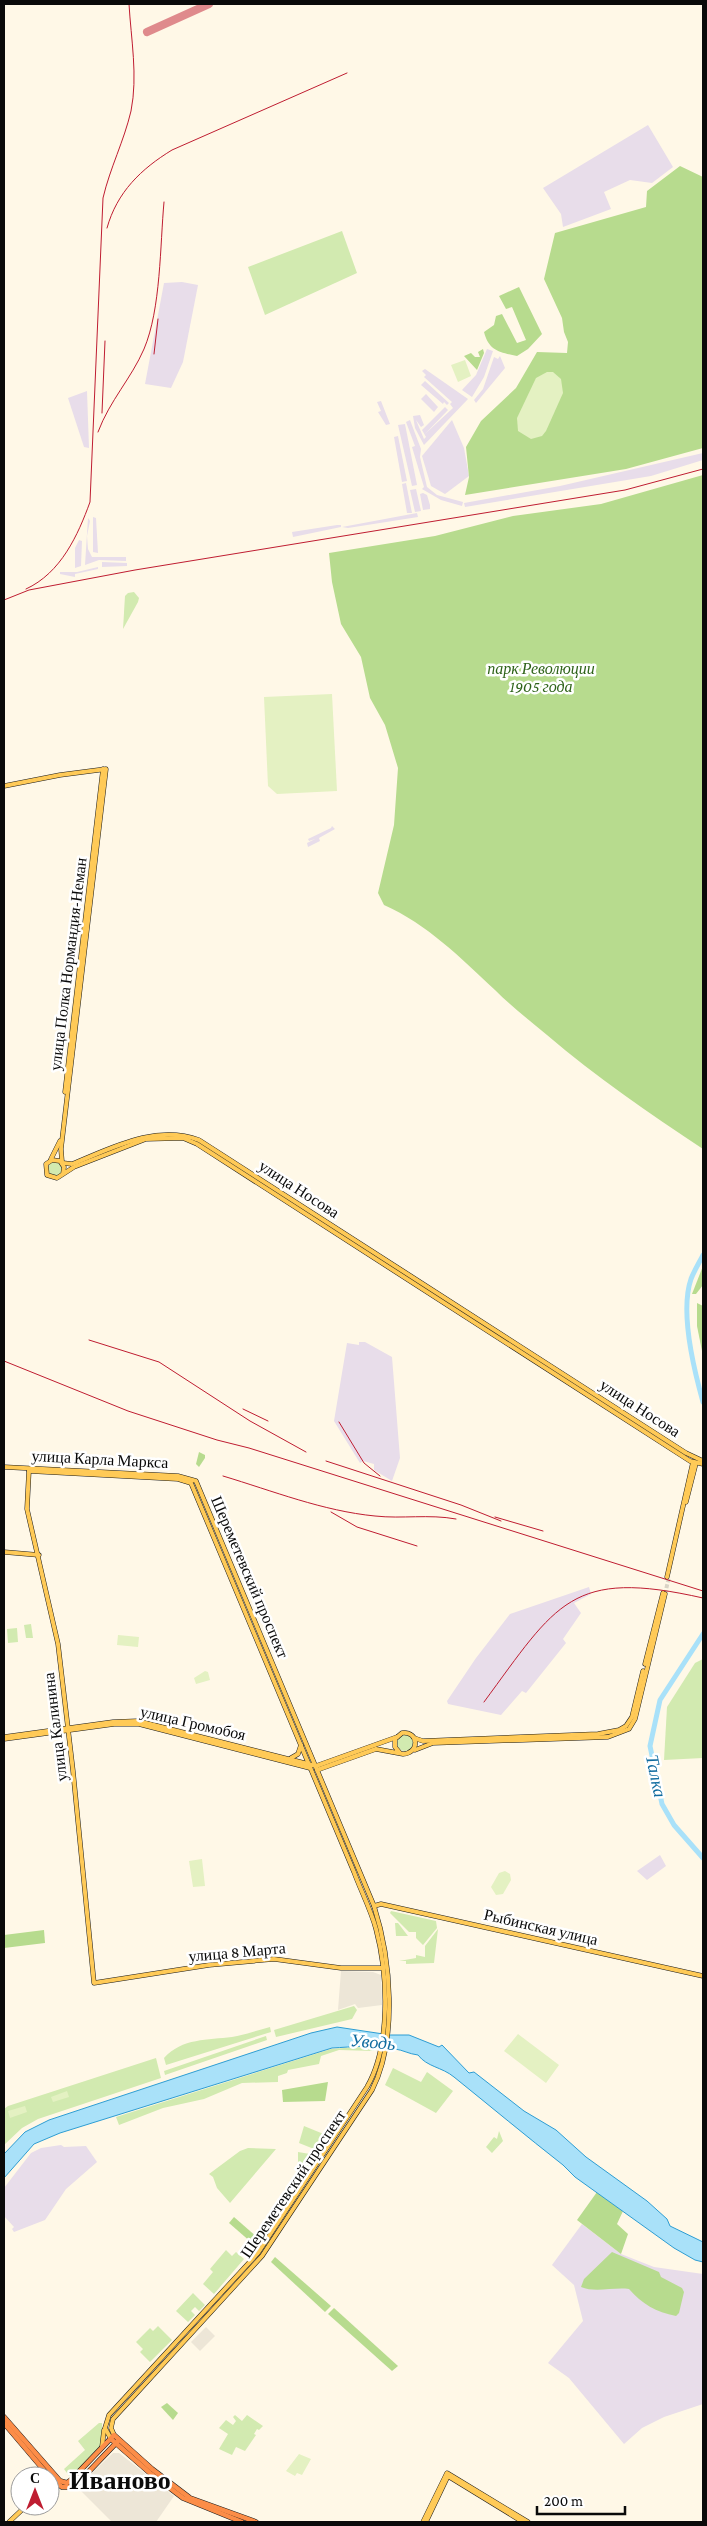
<svg xmlns="http://www.w3.org/2000/svg" width="707" height="2526" font-family="'Crimson Pro',serif">
  <rect width="100%" height="100%" fill="#fff8e7"/>
  <!-- industrial -->
  <g fill="#e8ddea">
    <polygon points="648,125 673,167 652,183 630,180 604,192 611,209 563,227 561,214 543,188"/>
    <polygon points="182,282 198,285 183,362 171,388 145,384 164,283"/>
    <polygon points="487,349 493,351 484,377 472,397 462,390 476,375"/>
    <polygon points="500,356 505,368 476,403 474,400 483,389 494,357 498,359"/>
    <polygon points="425,369 468,399 424,445 415,428 413,416 420,415 424,425 421,427 416,420 424,439 426,437 422,430 445,407 448,410 425,434 453,408 450,404 452,402 424,377 426,375 422,371"/>
    <polygon points="425,381 449,403 447,405 444,402 443,404 421,385"/>
    <polygon points="87,391 89,448 84,447 68,398"/>
    <polygon points="426,394 438,407 434,412 421,399"/>
    <polygon points="381,401 390,424 386,425 378,412 381,411 377,402"/>
    <polygon points="410,420 421,449 420,457 427,487 437,495 463,502 462,506 441,500 422,489 424,487 412,447 415,446 406,422"/>
    <polygon points="452,420 464,448 469,476 445,494 431,486 422,456"/>
    <polygon points="405,424 417,485 412,486 398,425"/>
    <polygon points="398,436 407,481 402,482 394,437"/>
    <polygon points="703,453 703,460 651,476 465,507 464,503 560,486"/>
    <polygon points="406,483 412,513 407,513 402,484"/>
    <polygon points="416,489 421,511 415,512 410,490"/>
    <polygon points="423,493 427,495 430,505 430,509 423,510 420,494"/>
    <polygon points="417,513 418,517 348,528 342,527"/>
    <polygon points="93,517 96,518 98,553 93,552"/>
    <polygon points="88,518 90,521 87,536 88,549 92,557 126,557 126,561 99,560 85,565"/>
    <polygon points="337,525 341,525 341,527 293,537 292,532"/>
    <polygon points="79,540 82,541 81,566 75,568 75,548"/>
    <polygon points="102,562 127,563 127,566 102,567"/>
    <polygon points="98,567 98,569 75,574 75,577 60,574 60,572 77,572"/>
    <polygon points="332,826 335,829 319,838 320,841 308,847 307,843 315,839 309,841 308,839 331,828"/>
    <polygon points="359,1342 365,1342 392,1357 400,1458 392,1481 374,1470 374,1464 363,1461 360,1463 334,1421 347,1343 359,1345"/>
    <polygon points="589,1587 591,1594 574,1603 581,1613 563,1639 566,1643 526,1693 522,1691 501,1715 448,1704 447,1701 476,1658 510,1614"/>
    <polygon points="660,1855 666,1866 647,1880 637,1871"/>
    <polygon points="61,2145 64,2147 86,2146 97,2162 66,2189 45,2220 14,2232 12,2229 14,2227 4,2216 4,2188 31,2153 41,2148"/>
    <polygon points="582,2224 621,2254 654,2267 703,2274 703,2404 664,2417 642,2428 624,2444 569,2378 548,2363 583,2321 574,2285 552,2265"/>
  </g>
  <!-- green -->
  <g fill="#d2eab0">
    <polygon points="342,231 357,273 265,315 248,267"/>
    <polygon points="134,592 139,598 138,602 123,629 125,596 128,593"/>
    <circle cx="55" cy="1169" r="7"/>
    <polygon points="31,1624 33,1638 26,1638 24,1625"/>
    <polygon points="17,1628 18,1642 8,1643 7,1629"/>
    <polygon points="703,1659 703,1758 664,1760 667,1707 695,1663"/>
    <circle cx="405" cy="1743" r="8"/>
    <polygon points="391,1911 436,1921 437,1928 423,1945 416,1938 416,1932 409,1932 390,1913"/>
    <polygon points="395,1923 398,1923 408,1936 396,1936"/>
    <polygon points="438,1929 434,1963 406,1964 406,1961 399,1961 416,1958 416,1955 425,1957 425,1946"/>
    <polygon points="354,2006 357,2010 352,2019 276,2037 274,2030"/>
    <path d="M 270,2027 L 271,2032 L 166,2065 L 164,2058 C 182,2038 208,2040 232,2037 C 245,2035 258,2030 270,2027 Z"/>
    <polygon points="266,2036 267,2040 165,2075 164,2071"/>
    <polygon points="357,2047 375,2048 374,2051 339,2050 321,2056 319,2064 288,2070 287,2073 278,2076 278,2082 242,2083 204,2099 163,2108 119,2125 116,2117 331,2049"/>
    <polygon points="156,2058 161,2078 38,2119 22,2128 4,2145 4,2109 8,2106"/>
    <polygon points="393,2068 421,2082 427,2072 453,2091 436,2113 385,2085"/>
    <polygon points="304,2126 326,2135 319,2147 314,2149 299,2143"/>
    <polygon points="499,2131 503,2141 492,2153 486,2147 494,2137 497,2139"/>
    <polygon points="248,2148 276,2149 230,2203 217,2188 213,2177 209,2174 240,2151"/>
    <polygon points="298,2152 316,2155 302,2177 300,2175 300,2163 298,2163"/>
    <polygon points="226,2250 232,2256 236,2252 244,2259 214,2294 203,2284 213,2272 210,2269"/>
    <polygon points="193,2293 205,2305 199,2311 195,2307 191,2311 195,2315 188,2322 176,2311"/>
    <polygon points="158,2326 172,2340 150,2362 140,2352 143,2349 136,2342 150,2328 153,2331"/>
    <polygon points="235,2415 242,2421 247,2415 263,2426 259,2430 257,2429 254,2434 256,2435 245,2451 236,2447 232,2455 219,2449 228,2434 219,2428 226,2420 233,2425 236,2421 233,2417"/>
    <polygon points="99,2423 102,2423 102,2443 100,2448 70,2477 64,2469 85,2450 78,2441"/>
  </g>
  <!-- forest -->
  <g fill="#b7db8e">
    <polygon points="680,166 703,177 703,448 626,469 465,495 469,477 466,447 481,421 516,388 537,352 567,353 568,342 564,332 562,318 544,279 555,233 646,207 647,191"/>
    <path d="M 519,287 L 542,334 L 528,349 L 517,356 C 499,352 489,351 484,332 L 494,325 L 496,316 L 502,314 L 517,343 L 526,340 L 512,307 L 506,309 L 499,296 Z"/>
    <polygon points="483,349 484,353 477,370 464,356 471,353 475,357 480,357 478,352"/>
    <path d="M 703,475 L 703,1149 C 649,1113 596,1077 547,1035 C 529,1020 511,1006 495,990 C 461,958 427,924 384,905 L 378,893 L 394,825 L 398,768 L 385,725 L 370,698 L 361,657 L 341,624 L 332,582 L 329,553 L 435,536 L 513,516 L 601,504 Z"/>
    <polygon points="703,1266 703,1285 696,1294 692,1294"/>
    <polygon points="697,1303 703,1306 703,1356 697,1326"/>
    <polygon points="199,1452 205,1455 205,1458 199,1467 196,1464"/>
    <polygon points="44,1930 45,1943 4,1948 4,1935"/>
    <polygon points="328,2082 325,2101 283,2102 282,2090"/>
    <polygon points="597,2192 623,2211 617,2224 628,2234 621,2254 577,2220"/>
    <polygon points="234,2217 257,2237 252,2243 229,2223"/>
    <path d="M 612,2252 L 659,2272 L 661,2277 L 682,2288 L 684,2292 L 679,2313 L 676,2316 C 656,2312 642,2304 629,2289 C 613,2287 595,2293 581,2287 L 584,2279 Z"/>
    <polygon points="275,2257 331,2306 325,2312 271,2262"/>
    <polygon points="334,2308 398,2366 392,2371 328,2314"/>
    <polygon points="167,2403 178,2413 173,2420 161,2407"/>
  </g>
  <!-- pitch -->
  <g fill="#e4f1c2">
    <polygon points="465,360 471,376 458,382 451,365"/>
    <polygon points="547,372 553,372 561,379 563,393 546,431 542,436 531,439 518,431 517,418 536,378"/>
    <polygon points="332,694 337,791 277,794 268,786 264,697"/>
    <polygon points="118,1635 139,1637 138,1647 117,1645"/>
    <polygon points="205,1671 208,1672 210,1680 196,1684 194,1678"/>
    <polygon points="202,1859 205,1886 193,1887 189,1861"/>
    <polygon points="505,1871 510,1874 511,1880 503,1894 496,1895 491,1887 499,1873"/>
    <polygon points="518,2034 559,2065 546,2083 504,2051"/>
    <polygon points="67,2091 69,2097 53,2102 51,2097"/>
    <polygon points="25,2106 27,2112 10,2118 8,2111"/>
    <polygon points="299,2454 311,2459 302,2475 297,2473 295,2476 286,2471"/>
  </g>
  <!-- plaza -->
  <g fill="#ede6d7">
    <polygon points="341,1971 373,1972 381,1975 382,2005 358,2008 355,2004 338,2010"/>
    <polygon points="206,2327 215,2336 200,2351 191,2342"/>
    <polygon points="113,2453 119,2453 174,2496 156,2522 112,2522 77,2487"/>
  </g>
  <!-- water -->
  <path fill="#a9e1f9" stroke="#2d9dd3" d="M 337,2027 L 390,2035 L 409,2035 L 439,2047 L 442,2045 L 469,2073 L 474,2072 L 524,2111 L 556,2130 L 586,2157 L 647,2201 L 667,2219 L 670,2226 L 703,2242 L 703,2262 L 695,2260 L 674,2248 L 575,2177 L 563,2165 C 526,2136 490,2106 454,2077 C 442,2067 427,2067 418,2055 C 409,2054 403,2050 395,2049 C 375,2044 352,2047 332,2048 L 60,2133 L 34,2144 L 4,2178 L 4,2154 L 25,2132 L 49,2120 L 311,2033 Z"/>
  <g fill="none" stroke-linecap="round" stroke-linejoin="round">
    <!-- river -->
    <g stroke="#a9e1f9" stroke-width="5">
      <path d="M 703,1255 C 699,1263 694,1271 691,1279 C 680,1311 694,1370 703,1402"/>
      <polyline points="703,1634 660,1700 650,1746 662,1804 674,1825 703,1858"/>
    </g>
    <!-- taxiway -->
    <polyline stroke="#df8a8c" stroke-width="8" points="147,32 209,4"/>
    <!-- major-tunnel -->
    <polyline stroke="#dad4c6" stroke-width="4" stroke-dasharray="4 2" stroke-linecap="butt" points="665,1594 669,1577"/>
    <defs>
      <g id="major">
        <polyline points="4,786 60,775 106,769 61,1149 62,1162"/>
        <polyline points="65,1092 103,769"/>
        <polyline points="51,1159 60,1141"/>
        <path d="M 63,1163 L 72,1164 C 112,1148 155,1124 199,1140 L 686,1453 L 703,1461"/>
        <polyline points="63,1174 64,1167 60,1161 52,1160 46,1164 47,1175 57,1178 74,1167 146,1139 183,1138 197,1144 690,1461 703,1464"/>
        <path d="M 4,1467 L 178,1476 L 196,1481 L 374,1906 C 391,1959 398,2039 372,2090 L 262,2256 L 113,2419 L 111,2428 L 114,2435"/>
        <polyline points="29,1470 27,1509 58,1644 73,1771 94,1983 209,1965 274,1959 341,1968 383,1968"/>
        <path d="M 29,1471 L 178,1479 L 191,1483 L 354,1872 C 361,1891 371,1910 376,1929 C 388,1974 391,2046 367,2087 L 258,2253 L 109,2415 L 105,2428 L 111,2439"/>
        <polyline points="686,1502 696,1463"/>
        <polyline points="4,1552 39,1555"/>
        <polyline points="667,1577 693,1462"/>
        <polyline points="645,1664 663,1593"/>
        <polyline points="4,1737 113,1722 138,1721 316,1766"/>
        <polyline points="414,1738 423,1741 598,1734 619,1730 626,1726 632,1717 643,1671"/>
        <polyline points="4,1739 114,1724 139,1724 310,1768"/>
        <polyline points="415,1750 433,1743 608,1737 629,1729 635,1719 665,1594"/>
        <polyline points="291,1758 298,1754 301,1745"/>
        <polyline points="316,1766 397,1737"/>
        <path d="M 317,1770 L 376,1749 L 403,1754 C 420,1753 419,1731 402,1733 L 395,1739 L 395,1747 L 400,1753"/>
        <polyline points="374,1906 381,1904 703,1976"/>
        <polyline points="102,2447 104,2430"/>
        <polyline points="9,2522 26,2506"/>
        <polyline points="423,2522 447,2473 528,2522"/>
        <polyline points="426,2522 448,2476 523,2522"/>
      </g>
      <g id="highway">
        <polyline points="4,2417 60,2481 67,2483 71,2480 114,2435 152,2469 190,2498 256,2522"/>
        <polyline points="4,2423 49,2476"/>
        <polyline points="111,2439 150,2473 183,2498 242,2522"/>
        <polyline points="50,2478 62,2487 74,2487 118,2441"/>
      </g>
    </defs>
    <!-- major casing -->
    <use href="#major" stroke="#1b1b1b" stroke-width="5"/>
    <!-- highway casing -->
    <use href="#highway" stroke="#1b1b1b" stroke-width="5.5"/>
    <!-- major -->
    <use href="#major" stroke="#ffca57" stroke-width="4"/>
    <!-- highway -->
    <use href="#highway" stroke="#fc8d48" stroke-width="4.5"/>
    <!-- rail -->
    <g stroke="#bf1d31" stroke-width="1">
      <path d="M 107,228 C 117,192 141,169 172,150 L 347,73"/>
      <polyline points="154,354 158,319"/>
      <polyline points="102,413 105,341"/>
      <path d="M 98,432 C 110,400 131,379 144,349 C 161,309 160,245 164,202"/>
      <path d="M 26,589 C 61,573 78,535 90,502 L 103,198 C 110,168 124,141 131,111 C 138,76 131,39 129,4"/>
      <polyline points="4,600 29,590 135,570 625,490 703,469"/>
      <polyline points="89,1340 159,1362 250,1421 306,1452"/>
      <polyline points="4,1361 128,1411 217,1440 249,1448 703,1591"/>
      <polyline points="243,1409 268,1421"/>
      <polyline points="339,1422 364,1463 380,1476"/>
      <polyline points="326,1461 461,1505 501,1521"/>
      <path d="M 223,1476 C 273,1491 323,1511 375,1516 C 402,1519 429,1514 456,1519"/>
      <polyline points="331,1512 357,1527 417,1546"/>
      <polyline points="495,1517 543,1531"/>
      <path d="M 484,1702 C 557,1603 571,1568 703,1598"/>
    </g>
  </g>
  <g text-anchor="middle" dominant-baseline="central" stroke-width="5" stroke-linejoin="round" paint-order="stroke">
    <!-- park labels -->
    <g font-size="16" font-style="italic" fill="#2e6319" stroke="#fff">
      <text x="541" y="668">парк Революции<tspan x="541" dy="18">1905 года</tspan></text>
    </g>
    <!-- street labels -->
    <g font-size="16" fill="#0a0a0a" stroke="#fff">
      <text transform="translate(68 964) rotate(-83)">улица Полка Нормандия-Неман</text>
      <text transform="translate(299 1189) rotate(33)">улица Носова</text>
      <text transform="translate(640 1408) rotate(33)">улица Носова</text>
      <text transform="translate(100 1459) rotate(3)">улица Карла Маркса</text>
      <text transform="translate(250 1577) rotate(67)">Шереметевский проспект</text>
      <text transform="translate(193 1723) rotate(13)">улица Громобоя</text>
      <text transform="translate(55 1727) rotate(-97)">улица Калинина</text>
      <text transform="translate(541 1927) rotate(13)">Рыбинская улица</text>
      <text transform="translate(237 1952) rotate(-5)">улица 8 Марта</text>
      <text transform="translate(293 2184) rotate(-56)">Шереметевский проспект</text>
    </g>
    <!-- water labels -->
    <g font-size="18" font-style="italic" fill="#0f6b9f" stroke="#fff">
      <text transform="translate(656 1776) rotate(78)">Талка</text>
      <text transform="translate(373 2042) rotate(5)">Уводь</text>
    </g>
    <!-- town labels -->
    <g font-size="26" font-weight="bold" fill="#0a0a0a" stroke="#fff">
      <text x="120" y="2480">Иваново</text>
    </g>
  </g>
  <!-- border -->
  <rect width="707" height="2526" fill="none" stroke="#0a0a0a" stroke-width="10"/>
  <!-- north arrow -->
  <g transform="translate(35 2491)"><circle r="24" fill="#ffffff" stroke="#9d9d9d"/>
  <path d="M0-4L9 19L0 12L-9 19Z" fill="#bf1d31"/>
  <text y="-8" font-size="14" font-weight="bold" text-anchor="middle" fill="#0a0a0a">С</text>
  </g>
  <!-- scale -->
  <path d="M537 2506v8h88v-8" fill="none" stroke="#0a0a0a" stroke-width="2.5"/>
  <text x="544" y="2506" font-size="15" fill="#0a0a0a" stroke="#ffffff" stroke-width="4" paint-order="stroke">200 m</text>
</svg>
